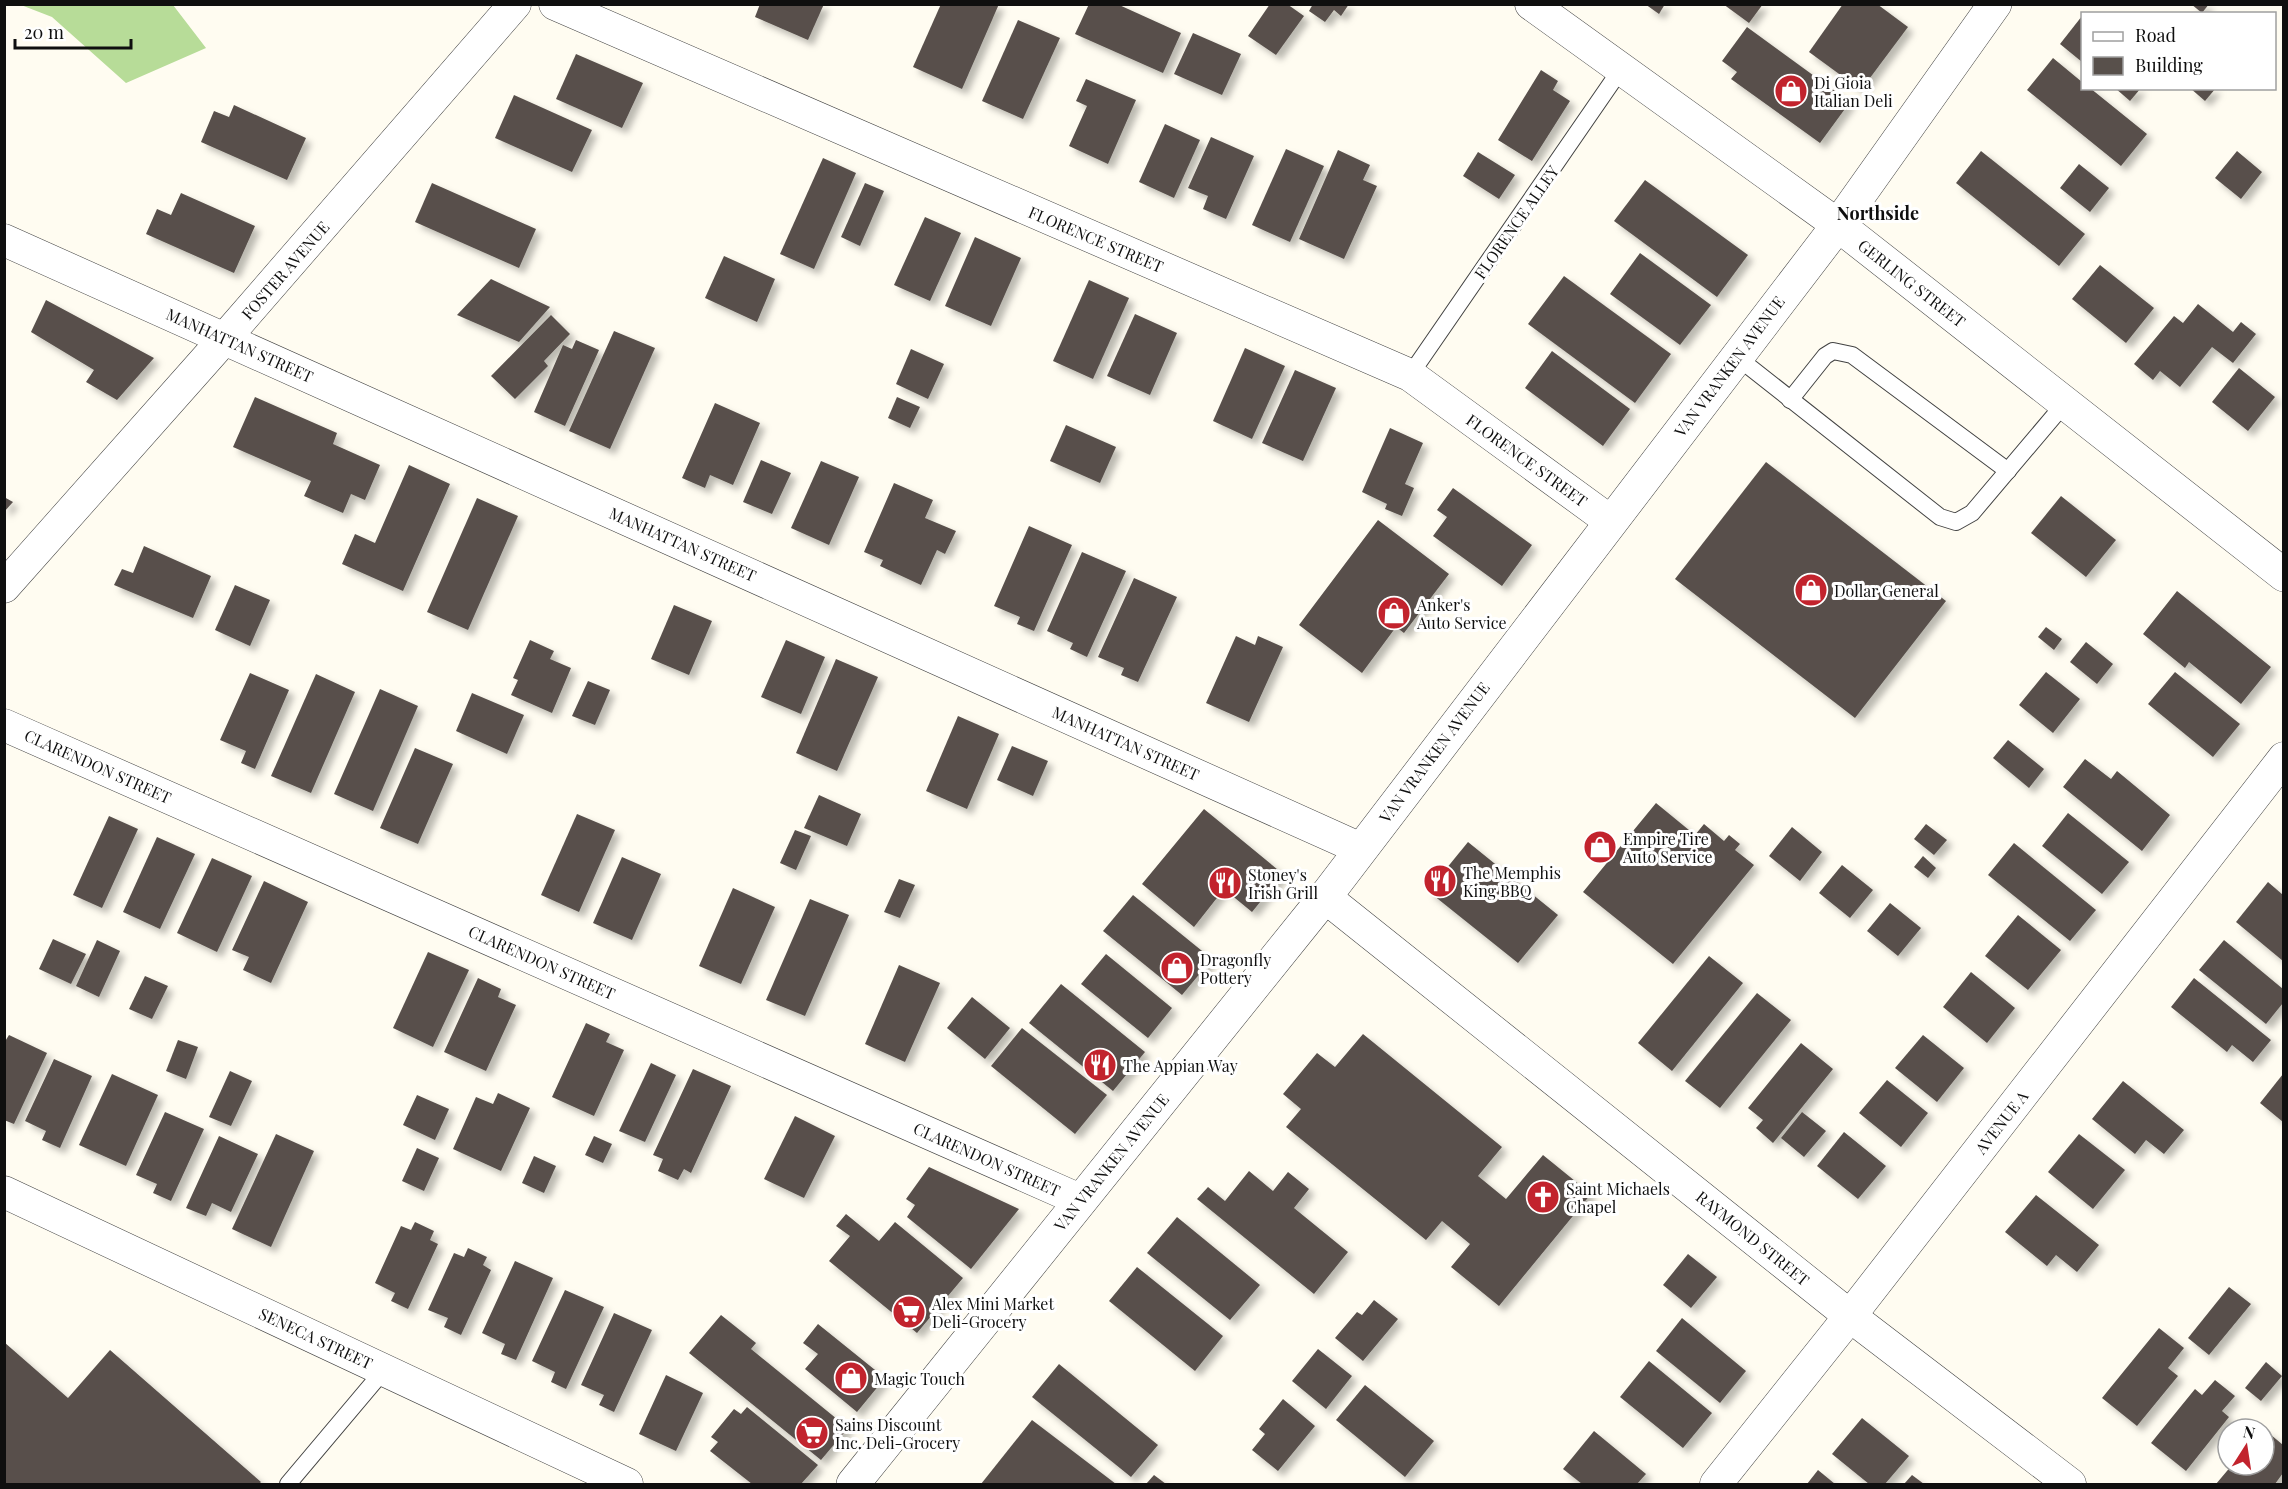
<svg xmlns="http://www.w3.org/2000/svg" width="2288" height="1489" font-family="'Playfair Display',serif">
  <defs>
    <filter id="shadow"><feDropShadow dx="5.5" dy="5.5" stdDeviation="3" flood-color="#0004"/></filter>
  </defs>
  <rect width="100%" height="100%" fill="#fffcf1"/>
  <!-- forest -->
  <polygon fill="#b7dc98" points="21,5 173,5 206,48 126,83 52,17"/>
  <!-- building -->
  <g fill="#58504b" filter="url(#shadow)">
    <polygon points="760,4 824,4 808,40 755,17"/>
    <polygon points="941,4 999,4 962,89 913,67"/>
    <polygon points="1089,4 1117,4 1181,33 1163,73 1075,34"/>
    <polygon points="1270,4 1287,4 1304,16 1276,55 1248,36"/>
    <polygon points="1313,4 1349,4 1341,16 1334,10 1325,22 1309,11"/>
    <polygon points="1645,4 1665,4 1659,14"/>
    <polygon points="1723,4 1763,4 1749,23"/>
    <polygon points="1843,4 1877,4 1908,27 1861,90 1809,52"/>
    <polygon points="2191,4 2209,4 2202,13"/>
    <polygon points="2082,16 2082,62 2060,44"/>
    <polygon points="1018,20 1060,38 1023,119 982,101"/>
    <polygon points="1747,27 1850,102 1820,143 1731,79 1737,72 1722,61"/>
    <polygon points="1193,33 1241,54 1222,95 1174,74"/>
    <polygon points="576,54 643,83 622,128 556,99"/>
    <polygon points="2053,58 2082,82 2082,88 2090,88 2147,134 2121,166 2027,90"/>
    <polygon points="1541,70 1558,81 1553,90 1570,101 1532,161 1498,140"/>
    <polygon points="1086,79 1136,100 1108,164 1069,146 1087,106 1076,101"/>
    <polygon points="2115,88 2141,88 2130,101"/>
    <polygon points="2190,88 2216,88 2205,101"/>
    <polygon points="514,95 592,130 572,172 495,138"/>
    <polygon points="234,105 306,138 287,180 201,142 214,111 229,117"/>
    <polygon points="1165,124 1200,140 1174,198 1139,182"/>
    <polygon points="1211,137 1254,156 1226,219 1203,209 1208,196 1188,188"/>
    <polygon points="1286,149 1324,166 1290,242 1252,225"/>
    <polygon points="1338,150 1370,165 1363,180 1377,186 1344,259 1299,239"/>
    <polygon points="1981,151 2085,234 2059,266 1956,183"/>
    <polygon points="2237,151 2262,172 2241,199 2215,178"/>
    <polygon points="1478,152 1515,175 1499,199 1463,176"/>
    <polygon points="823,158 856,173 814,269 780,254"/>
    <polygon points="2079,164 2109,188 2090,212 2060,188"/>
    <polygon points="1645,180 1748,255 1717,297 1614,221"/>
    <polygon points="432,183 536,229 519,268 415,222"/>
    <polygon points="865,183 884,191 860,246 841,237"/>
    <polygon points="181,193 255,226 234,273 146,234 157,209 171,215"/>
    <polygon points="925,217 961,233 930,301 894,285"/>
    <polygon points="975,237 1021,258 991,326 945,306"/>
    <polygon points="1640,253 1711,305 1680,345 1610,294"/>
    <polygon points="724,256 775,279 757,322 705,298"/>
    <polygon points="2100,265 2154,308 2126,343 2072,299"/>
    <polygon points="1564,276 1671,354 1635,403 1528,324"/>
    <polygon points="491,279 550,307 519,342 457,315"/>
    <polygon points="1089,280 1129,298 1093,379 1053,361"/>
    <polygon points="46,300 154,358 117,400 86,382 94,370 31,332"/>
    <polygon points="2198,304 2233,332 2241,322 2256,334 2233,363 2212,347 2180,387 2160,371 2153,380 2134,364 2174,316 2183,323"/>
    <polygon points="1135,314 1177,333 1150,395 1107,376"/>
    <polygon points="551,315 570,334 544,361 548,366 515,399 491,376"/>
    <polygon points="614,331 655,348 610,449 569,431"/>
    <polygon points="576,340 599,350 565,426 534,412 563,345 572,349"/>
    <polygon points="1245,348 1285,366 1252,439 1213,421"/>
    <polygon points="911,349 944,364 928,399 896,384"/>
    <polygon points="1552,351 1630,409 1603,446 1525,388"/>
    <polygon points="2239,368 2275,397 2248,431 2212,402"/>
    <polygon points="1295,370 1336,388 1303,461 1262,443"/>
    <polygon points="255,397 337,433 333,444 380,465 365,500 351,494 343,513 304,496 311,481 233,447"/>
    <polygon points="897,397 920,407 910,428 888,418"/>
    <polygon points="715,403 760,423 733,485 710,475 705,488 682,478"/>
    <polygon points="1066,425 1116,447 1100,483 1050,461"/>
    <polygon points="1390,428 1423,443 1405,484 1414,488 1402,516 1385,509 1387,504 1362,492"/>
    <polygon points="761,460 791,473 772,514 743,502"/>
    <polygon points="821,461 859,477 829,545 791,528"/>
    <polygon points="1766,462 1946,601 1855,718 1675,579"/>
    <polygon points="409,465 450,484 403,591 342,564 355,534 375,543"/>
    <polygon points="894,483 933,500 925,518 956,531 945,554 937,550 921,585 880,566 883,560 864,552"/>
    <polygon points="1453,488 1532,545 1502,586 1433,536 1447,517 1437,510"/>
    <polygon points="2061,496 2116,540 2086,577 2031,533"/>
    <polygon points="4,497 13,502 4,512"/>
    <polygon points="477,498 518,516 468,630 427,612"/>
    <polygon points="1378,520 1449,574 1404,633 1396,627 1362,673 1299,625"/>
    <polygon points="1029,526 1072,545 1034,631 1017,624 1020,617 994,606"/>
    <polygon points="144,546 211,576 193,618 114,585 122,569 133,573"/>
    <polygon points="1082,552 1126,571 1087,657 1070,649 1073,643 1047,631"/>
    <polygon points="1134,578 1177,597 1138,682 1121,675 1124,668 1098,657"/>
    <polygon points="235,585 270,600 250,646 215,630"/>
    <polygon points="2177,591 2271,667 2241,704 2189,662 2185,668 2143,634"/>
    <polygon points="674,605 712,621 689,675 651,659"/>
    <polygon points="2046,627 2062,639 2054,650 2038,637"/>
    <polygon points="1236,636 1255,645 1258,636 1283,647 1249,722 1206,703"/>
    <polygon points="530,640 554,651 550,659 571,668 552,713 511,695 518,680 513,678"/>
    <polygon points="786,640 825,657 801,714 761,697"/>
    <polygon points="2086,642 2113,664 2097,684 2070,662"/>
    <polygon points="836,659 878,677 837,771 796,753"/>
    <polygon points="2046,672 2080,699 2053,733 2019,705"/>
    <polygon points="2175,672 2240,724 2213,757 2148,704"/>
    <polygon points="250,673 289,690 255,769 241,763 246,751 220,740"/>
    <polygon points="316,674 355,692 311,793 271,776"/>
    <polygon points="588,681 610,690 595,725 572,716"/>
    <polygon points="380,689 418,706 373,811 334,794"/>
    <polygon points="472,693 524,715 507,754 456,731"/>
    <polygon points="958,716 999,734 967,809 926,791"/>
    <polygon points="2008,740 2044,769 2029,788 1993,758"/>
    <polygon points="1012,746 1048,761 1033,796 997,780"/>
    <polygon points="415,748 453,764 418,844 380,828"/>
    <polygon points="2085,759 2111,779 2117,771 2170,815 2142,851 2063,787"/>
    <polygon points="819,795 861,814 847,846 804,828"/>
    <polygon points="1656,803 1695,835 1704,824 1724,841 1729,835 1740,844 1735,850 1754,865 1673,964 1583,892"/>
    <polygon points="1204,809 1283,874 1252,912 1224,889 1194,927 1142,884"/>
    <polygon points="2068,813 2129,862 2102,894 2042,846"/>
    <polygon points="577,814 615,830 579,912 541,895"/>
    <polygon points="109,816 138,829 102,908 73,895"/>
    <polygon points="1926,824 1947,840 1934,855 1914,839"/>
    <polygon points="1792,827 1822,852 1800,881 1769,856"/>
    <polygon points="795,830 811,836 796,870 780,863"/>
    <polygon points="157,837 195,854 160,929 123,912"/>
    <polygon points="1468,842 1558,915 1518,963 1428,891"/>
    <polygon points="2014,843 2096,910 2070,941 1988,875"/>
    <polygon points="1923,856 1936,868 1928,878 1914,867"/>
    <polygon points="622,857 661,874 632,940 593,923"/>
    <polygon points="212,858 252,876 217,952 177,933"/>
    <polygon points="1842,865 1873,890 1850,918 1819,893"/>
    <polygon points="899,879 915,885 900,918 884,912"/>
    <polygon points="264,881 308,902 271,983 243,970 249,957 232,950"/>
    <polygon points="2268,882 2283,895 2283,961 2236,922"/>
    <polygon points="733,888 775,907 741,984 699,966"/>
    <polygon points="1133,895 1212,959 1182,995 1103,931"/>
    <polygon points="810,899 849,915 805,1016 766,1000"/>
    <polygon points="1890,903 1921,928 1898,956 1867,931"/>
    <polygon points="2018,915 2061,950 2028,990 1985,956"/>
    <polygon points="53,939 86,954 71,984 39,969"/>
    <polygon points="97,940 120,951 99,997 76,986"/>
    <polygon points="2224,940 2283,989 2283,1003 2266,1024 2199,970"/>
    <polygon points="428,952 469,970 433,1047 393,1028"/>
    <polygon points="1106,954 1172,1008 1148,1038 1081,984"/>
    <polygon points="1709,956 1743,983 1672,1071 1638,1043"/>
    <polygon points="899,965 940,983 905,1062 865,1044"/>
    <polygon points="1971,972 2015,1008 1987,1043 1943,1007"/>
    <polygon points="145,976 168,986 152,1019 129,1009"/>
    <polygon points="478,978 501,989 498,997 516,1005 486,1071 444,1052"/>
    <polygon points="2194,978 2271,1040 2253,1062 2232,1045 2227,1052 2171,1007"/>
    <polygon points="1061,984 1145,1052 1113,1091 1029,1023"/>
    <polygon points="1757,993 1791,1020 1720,1108 1685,1081"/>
    <polygon points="972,997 1010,1028 985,1059 947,1028"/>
    <polygon points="586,1023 610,1034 606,1042 624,1050 594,1116 552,1097"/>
    <polygon points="1022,1028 1107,1095 1075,1134 991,1066"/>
    <polygon points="1363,1034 1502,1147 1478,1176 1506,1199 1543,1155 1591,1194 1499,1306 1451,1267 1470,1244 1442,1221 1426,1240 1286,1127 1301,1109 1283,1094 1317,1053 1335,1067"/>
    <polygon points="9,1035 47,1053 14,1124 4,1120 4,1043"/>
    <polygon points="1923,1035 1964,1068 1937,1102 1895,1068"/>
    <polygon points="178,1040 198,1047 186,1079 166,1071"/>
    <polygon points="1801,1043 1833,1069 1773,1143 1756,1128 1763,1120 1748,1108"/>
    <polygon points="54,1059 92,1076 60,1148 42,1140 46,1131 25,1121"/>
    <polygon points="651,1063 676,1075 645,1142 619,1131"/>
    <polygon points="693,1069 731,1086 691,1173 684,1169 678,1180 658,1171 663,1159 653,1155"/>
    <polygon points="230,1071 252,1081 231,1126 209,1117"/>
    <polygon points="112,1074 158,1095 126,1166 79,1145"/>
    <polygon points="2283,1074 2283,1122 2260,1103"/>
    <polygon points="1887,1080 1928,1113 1901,1147 1859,1113"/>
    <polygon points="2123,1081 2184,1130 2164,1154 2146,1140 2135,1154 2092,1119"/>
    <polygon points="498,1093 530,1108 501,1171 453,1149 476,1097 493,1104"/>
    <polygon points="417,1095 449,1109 435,1140 403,1125"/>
    <polygon points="165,1112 204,1129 171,1201 153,1193 157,1184 136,1175"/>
    <polygon points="1802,1112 1826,1131 1804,1157 1781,1138"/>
    <polygon points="795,1116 835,1136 804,1198 764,1179"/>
    <polygon points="1844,1132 1886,1166 1858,1199 1817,1166"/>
    <polygon points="276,1134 314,1151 271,1247 232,1229"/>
    <polygon points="2079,1134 2125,1170 2093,1209 2048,1172"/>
    <polygon points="219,1136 258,1154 231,1212 212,1203 206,1216 186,1208"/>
    <polygon points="594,1136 612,1144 603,1163 585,1155"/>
    <polygon points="417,1148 439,1158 424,1191 402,1181"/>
    <polygon points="534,1156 556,1166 544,1193 522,1183"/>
    <polygon points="929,1167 1019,1209 971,1269 907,1217 915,1205 906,1199"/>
    <polygon points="1249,1171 1273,1191 1288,1172 1309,1189 1294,1208 1348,1252 1314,1294 1197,1199 1208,1187 1225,1201"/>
    <polygon points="2036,1195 2099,1245 2077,1272 2056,1255 2047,1266 2005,1232"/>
    <polygon points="846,1214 879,1241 895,1222 963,1278 917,1333 829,1261 850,1236 836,1226"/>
    <polygon points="1177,1217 1260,1285 1230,1320 1147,1253"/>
    <polygon points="415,1222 434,1231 430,1240 438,1244 408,1309 391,1301 395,1293 375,1283 401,1226 411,1230"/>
    <polygon points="468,1248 487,1257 483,1265 491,1270 461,1335 444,1327 448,1318 428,1310 454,1253 464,1257"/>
    <polygon points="1688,1254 1717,1277 1691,1308 1663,1285"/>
    <polygon points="515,1261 553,1278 516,1360 501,1354 505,1344 482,1333"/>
    <polygon points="1137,1267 1223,1336 1195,1371 1109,1301"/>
    <polygon points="2229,1287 2251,1304 2209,1355 2188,1338"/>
    <polygon points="565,1290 604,1307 566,1389 551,1382 555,1372 532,1361"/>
    <polygon points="1374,1300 1398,1319 1363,1361 1335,1338 1357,1312 1362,1315"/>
    <polygon points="614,1313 652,1330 614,1412 599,1405 604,1395 581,1385"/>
    <polygon points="721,1315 756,1343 751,1349 848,1428 821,1460 689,1353"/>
    <polygon points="1682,1318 1746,1371 1720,1403 1656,1351"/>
    <polygon points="818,1324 885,1378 857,1412 805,1369 818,1354 803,1343"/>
    <polygon points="2159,1328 2184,1348 2168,1368 2178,1376 2137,1426 2102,1398"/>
    <polygon points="4,1342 68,1398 110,1350 261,1482 259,1484 4,1484"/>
    <polygon points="1318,1349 1352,1376 1326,1409 1292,1381"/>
    <polygon points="1649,1361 1712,1413 1683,1448 1620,1397"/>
    <polygon points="2266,1362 2282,1376 2261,1401 2245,1388"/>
    <polygon points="1059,1364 1158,1445 1131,1477 1032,1397"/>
    <polygon points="666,1375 703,1393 676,1451 639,1434"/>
    <polygon points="2215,1380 2235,1396 2222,1411 2229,1417 2186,1471 2151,1443 2195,1389 2202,1395"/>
    <polygon points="1365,1385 1434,1441 1405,1477 1336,1420"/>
    <polygon points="1283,1399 1315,1426 1278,1471 1252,1450 1265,1434 1259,1429"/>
    <polygon points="747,1407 818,1465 801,1484 752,1484 710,1451 718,1442 711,1437 734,1409 741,1414"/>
    <polygon points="1862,1418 1909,1456 1885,1484 1869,1484 1832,1454"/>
    <polygon points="1032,1420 1116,1484 981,1484"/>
    <polygon points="2264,1429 2283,1445 2283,1473 2275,1484 2216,1484 2232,1465 2264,1465"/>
    <polygon points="1594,1431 1646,1474 1637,1484 1582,1484 1563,1469"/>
    <polygon points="1818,1470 1835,1484 1807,1484"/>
    <polygon points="1154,1475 1166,1484 1146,1484"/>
    <polygon points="1912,1475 1924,1484 1904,1484"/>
  </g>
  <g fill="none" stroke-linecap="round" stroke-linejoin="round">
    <defs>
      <g id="service">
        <polyline points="1737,357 1940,517 1956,522 1972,513 2065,403"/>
        <polyline points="1410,375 1621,69"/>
        <polyline points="1790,400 1825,356 1833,351 1852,355 2008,471"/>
        <polyline points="288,1484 384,1370"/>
      </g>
      <g id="minor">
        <polyline points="555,4 1410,375 1610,521"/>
        <polyline points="1531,4 1838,225"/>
        <polyline points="4,240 1361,849"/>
        <polyline points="4,587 225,338 515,4"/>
        <polyline points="4,725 1080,1200"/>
        <polyline points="1325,897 1850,1316 2070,1484"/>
        <polyline points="4,1192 627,1484"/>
        <polyline points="1716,1484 1850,1316 2284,758"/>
      </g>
      <g id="tertiary">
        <polyline points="1838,225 2284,575"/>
        <polyline points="853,1484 1325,897 1838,225 1995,4"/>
      </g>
    </defs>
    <!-- service casing -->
    <use href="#service" stroke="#424242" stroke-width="18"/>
    <!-- minor casing -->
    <use href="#minor" stroke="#424242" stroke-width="33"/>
    <!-- tertiary casing -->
    <use href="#tertiary" stroke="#424242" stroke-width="34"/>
    <!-- service -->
    <use href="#service" stroke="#fff" stroke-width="16"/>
    <!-- minor -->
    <use href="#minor" stroke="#fff" stroke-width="32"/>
    <!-- tertiary -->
    <use href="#tertiary" stroke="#fff" stroke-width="33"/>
  </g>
  <!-- icons -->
  <defs>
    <symbol id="shop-disc" viewBox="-11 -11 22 22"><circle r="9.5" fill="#c2232d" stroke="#fff"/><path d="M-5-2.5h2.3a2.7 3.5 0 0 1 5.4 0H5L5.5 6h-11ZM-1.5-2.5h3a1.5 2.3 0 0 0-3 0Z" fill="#fff"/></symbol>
    <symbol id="restaurant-disc" viewBox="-11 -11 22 22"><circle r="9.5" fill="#c2232d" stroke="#fff"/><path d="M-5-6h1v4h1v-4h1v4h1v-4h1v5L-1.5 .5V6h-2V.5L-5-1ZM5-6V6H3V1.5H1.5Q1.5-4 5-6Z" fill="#fff"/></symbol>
    <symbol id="church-disc" viewBox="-11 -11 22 22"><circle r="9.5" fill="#c2232d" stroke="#fff"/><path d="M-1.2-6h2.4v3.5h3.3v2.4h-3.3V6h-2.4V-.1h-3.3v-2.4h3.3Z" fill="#fff"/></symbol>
    <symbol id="supermarket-disc" viewBox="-11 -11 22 22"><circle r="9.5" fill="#c2232d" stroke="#fff"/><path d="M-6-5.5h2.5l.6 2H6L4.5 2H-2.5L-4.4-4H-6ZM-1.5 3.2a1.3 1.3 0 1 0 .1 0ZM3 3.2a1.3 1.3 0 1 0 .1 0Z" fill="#fff"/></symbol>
  </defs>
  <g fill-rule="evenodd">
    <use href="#shop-disc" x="1772" y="72" width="38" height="38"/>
    <use href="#shop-disc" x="1792" y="571" width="38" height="38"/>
    <use href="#shop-disc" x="1375" y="594" width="38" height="38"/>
    <use href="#shop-disc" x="1581" y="828" width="38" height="38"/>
    <use href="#restaurant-disc" x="1421" y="862" width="38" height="38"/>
    <use href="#restaurant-disc" x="1206" y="864" width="38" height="38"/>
    <use href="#shop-disc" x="1158" y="949" width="38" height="38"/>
    <use href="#restaurant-disc" x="1081" y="1046" width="38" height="38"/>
    <use href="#church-disc" x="1524" y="1178" width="38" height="38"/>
    <use href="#supermarket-disc" x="890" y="1293" width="38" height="38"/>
    <use href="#shop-disc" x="832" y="1359" width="38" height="38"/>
    <use href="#supermarket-disc" x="793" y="1414" width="38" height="38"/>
  </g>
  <g text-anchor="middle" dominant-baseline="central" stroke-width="6" stroke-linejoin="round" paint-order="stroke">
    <!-- poi labels -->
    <g font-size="16" fill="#0f0f0f" stroke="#fff" text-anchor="start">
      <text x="1814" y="82">Di Gioia<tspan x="1814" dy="18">Italian Deli</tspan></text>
      <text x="1834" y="590">Dollar General</text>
      <text x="1417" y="604">Anker's<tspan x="1417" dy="18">Auto Service</tspan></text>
      <text x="1623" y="838">Empire Tire<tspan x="1623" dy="18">Auto Service</tspan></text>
      <text x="1463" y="872">The Memphis<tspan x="1463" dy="18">King BBQ</tspan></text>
      <text x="1248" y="874">Stoney's<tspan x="1248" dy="18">Irish Grill</tspan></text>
      <text x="1200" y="959">Dragonfly<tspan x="1200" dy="18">Pottery</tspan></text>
      <text x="1123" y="1065">The Appian Way</text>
      <text x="1566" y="1188">Saint Michaels<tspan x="1566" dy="18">Chapel</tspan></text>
      <text x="932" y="1303">Alex Mini Market<tspan x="932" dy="18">Deli-Grocery</tspan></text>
      <text x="874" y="1378">Magic Touch</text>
      <text x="835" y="1424">Sains Discount<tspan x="835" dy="18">Inc. Deli-Grocery</tspan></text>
    </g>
    <!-- street labels -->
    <g font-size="16" fill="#0f0f0f" stroke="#fff">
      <text transform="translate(1516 222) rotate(-55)">FLORENCE ALLEY</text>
      <text transform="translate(1096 239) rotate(23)">FLORENCE STREET</text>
      <text transform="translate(285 270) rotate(-49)">FOSTER AVENUE</text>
      <text transform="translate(1912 283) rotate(38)">GERLING STREET</text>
      <text transform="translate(240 345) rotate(24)">MANHATTAN STREET</text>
      <text transform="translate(1729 366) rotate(-53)">VAN VRANKEN AVENUE</text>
      <text transform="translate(1527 460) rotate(36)">FLORENCE STREET</text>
      <text transform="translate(683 544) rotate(24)">MANHATTAN STREET</text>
      <text transform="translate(1126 743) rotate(24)">MANHATTAN STREET</text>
      <text transform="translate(1434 752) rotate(-53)">VAN VRANKEN AVENUE</text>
      <text transform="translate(98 766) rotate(24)">CLARENDON STREET</text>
      <text transform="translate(542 962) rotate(24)">CLARENDON STREET</text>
      <text transform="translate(2001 1122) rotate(-52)">AVENUE A</text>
      <text transform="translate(987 1159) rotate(24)">CLARENDON STREET</text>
      <text transform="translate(1111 1162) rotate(-51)">VAN VRANKEN AVENUE</text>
      <text transform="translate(1753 1238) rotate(39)">RAYMOND STREET</text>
      <text transform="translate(316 1338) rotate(25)">SENECA STREET</text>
    </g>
    <!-- neighbourhood labels -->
    <g font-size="18" font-weight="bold" fill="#0f0f0f" stroke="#fff">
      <text x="1878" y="213">Northside</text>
    </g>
  </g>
  <!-- border -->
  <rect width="2288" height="1489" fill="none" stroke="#0f0f0f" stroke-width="12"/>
  <!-- legend -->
  <rect x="2081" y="12" width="195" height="78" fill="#ffffff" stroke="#9f9f9f" stroke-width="1.5"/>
  <rect x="2093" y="32" width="30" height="9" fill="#ffffff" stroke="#9f9f9f" stroke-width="1.5"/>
  <text x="2135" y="42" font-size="18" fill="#0f0f0f">Road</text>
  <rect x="2093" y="57" width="30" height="18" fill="#58504b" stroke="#9f9f9f" stroke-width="1.5"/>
  <text x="2135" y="72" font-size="18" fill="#0f0f0f">Building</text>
  <!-- north arrow -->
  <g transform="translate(2246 1447) rotate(12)"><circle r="28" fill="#ffffff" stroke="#9f9f9f" stroke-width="1.5"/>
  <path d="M0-4.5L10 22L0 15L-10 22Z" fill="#c2232d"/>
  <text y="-9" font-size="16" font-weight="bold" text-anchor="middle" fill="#0f0f0f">N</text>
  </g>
  <!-- scale -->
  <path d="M15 39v9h116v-9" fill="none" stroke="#0f0f0f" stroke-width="3"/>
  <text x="24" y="39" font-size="18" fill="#0f0f0f" stroke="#ffffff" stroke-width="4.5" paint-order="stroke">20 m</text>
</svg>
